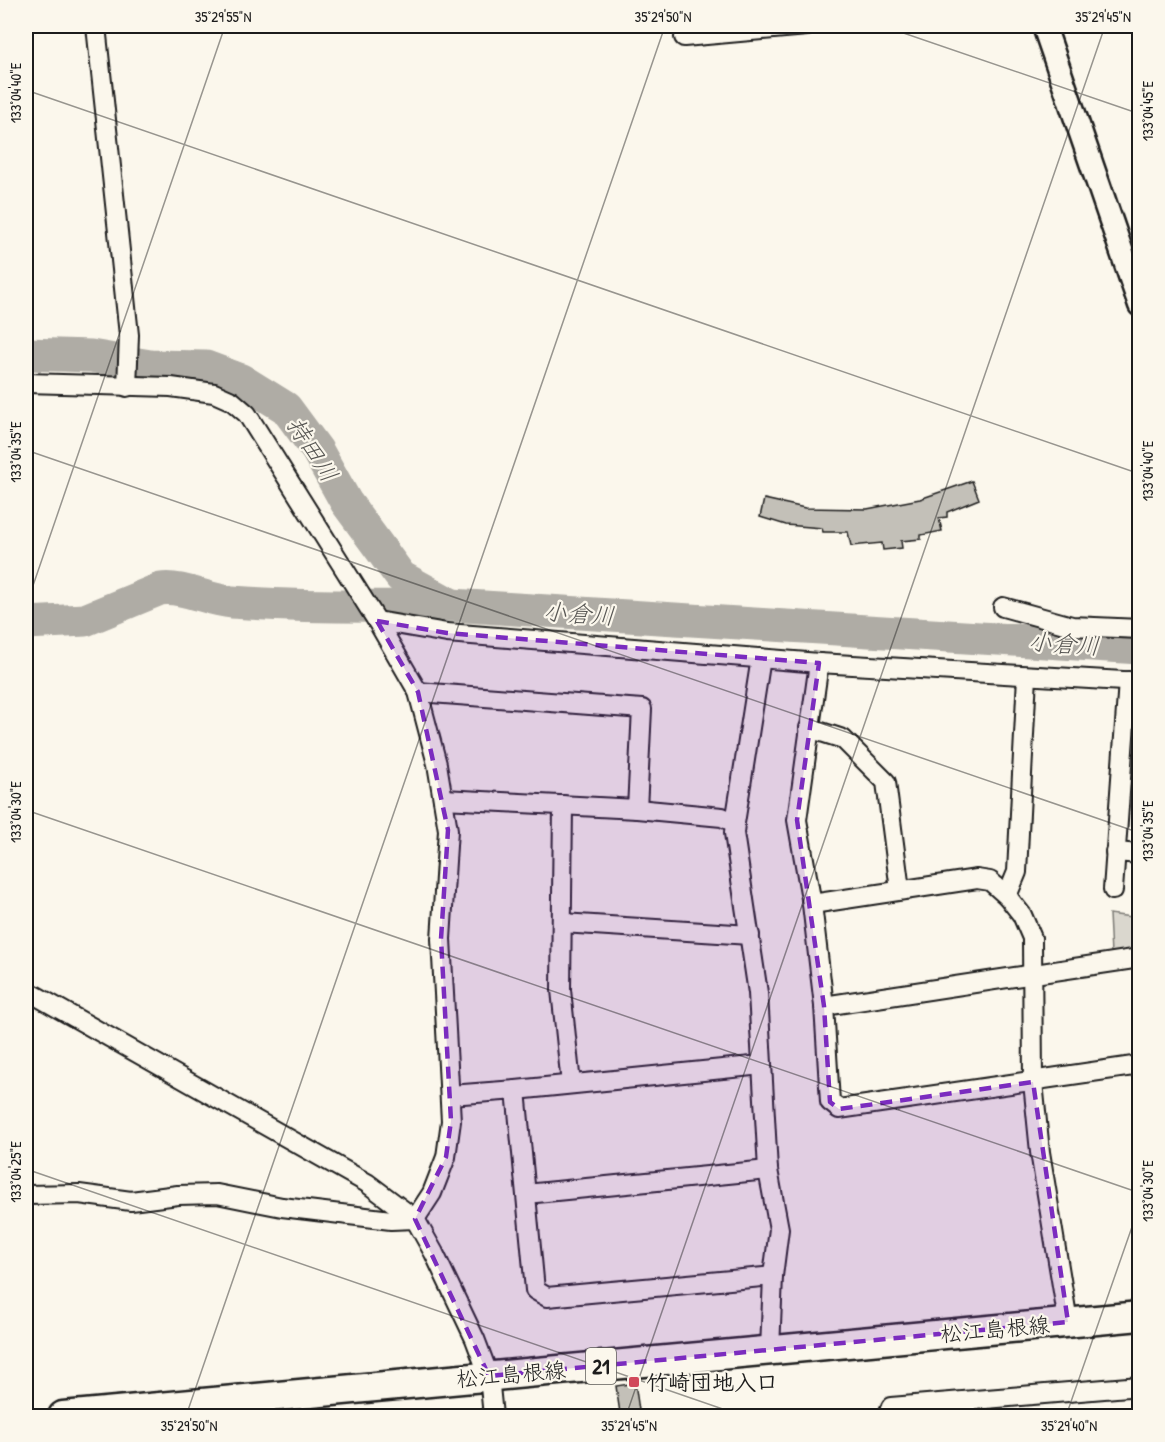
<svg xmlns="http://www.w3.org/2000/svg" width="1165" height="1442" font-family="'Patrick Hand','Klee One',sans-serif">
  <rect width="100%" height="100%" fill="#fbf7ec"/>
  <filter id="ink" filterUnits="userSpaceOnUse"><feTurbulence type="fractalNoise" baseFrequency=".0167" numOctaves="2"/><feDisplacementMap in="SourceGraphic" scale="12" xChannelSelector="R" yChannelSelector="G"/><feConvolveMatrix kernelMatrix="1 2 1 2 8 2 1 2 1" color-interpolation-filters="sRGB"/></filter>
  <g filter="url(#ink)">
    <!-- green -->
    <polygon fill="#dad7ce" stroke="#7b7a75" stroke-width="1.5" points="1109,914 1139,918 1139,950 1111,954"/>
    <g fill="none" stroke-linecap="round" stroke-linejoin="round">
      <!-- river -->
      <g stroke="#afaca5" stroke-width="33">
        <polyline points="26,354 91,356 150,366 206,367 241,380 286,408 317,450 346,502 401,577 450,604"/>
        <path d="M 26,623 L 85,620 L 160,589 C 184,586 207,600 232,602 C 304,607 379,607 451,605 L 1140,648"/>
      </g>
    </g>
    <!-- building -->
    <g fill="#c3c0b8" stroke="#1c1c1c" stroke-width="1.5">
      <polygon points="972,481 979,499 947,512 947,517 939,518 942,531 921,535 921,539 901,541 902,548 883,550 882,543 851,546 848,532 823,532 822,528 786,525 760,517 764,499 805,508 867,509 920,499"/>
      <polygon points="635,1383 639,1410 620,1413 616,1386"/>
    </g>
    <g fill="none" stroke-linecap="round" stroke-linejoin="round">
      <defs>
        <g id="minor">
          <polyline points="96,26 129,335 127,387"/>
          <polyline points="684,37 807,26"/>
          <polyline points="26,383 171,387 214,393 232,401 247,414 377,621 418,692 437,764 448,830 441,939 451,1121 446,1157 432,1193 415,1219"/>
          <polyline points="1003,607 1072,626 1140,629"/>
          <polyline points="377,621 447,633 819,663 1140,682"/>
          <polyline points="819,663 797,820 812,904 824,1006 830,1102 839,1109 1140,1065"/>
          <polyline points="418,692 642,709 637,809 443,799"/>
          <polyline points="809,728 843,739 886,782 900,890"/>
          <polyline points="563,805 561,990 571,1084"/>
          <polyline points="637,809 722,817 735,823 761,658"/>
          <polyline points="735,823 734,833 758,993 768,1170 779,1229 773,1276 770,1350"/>
          <polyline points="1115,852 1140,854"/>
          <polyline points="1113,890 1128,681"/>
          <polyline points="1007,896 1017,872 1027,676"/>
          <polyline points="812,904 977,879 990,881 1007,896 1022,915 1032,938 1033,1082 1040,1152 1068,1322"/>
          <polyline points="562,923 750,935"/>
          <polyline points="26,990 367,1183 415,1219 434,1253 475,1339 489,1376 493,1416"/>
          <polyline points="824,1006 1140,958"/>
          <polyline points="516,1090 762,1065"/>
          <polyline points="450,1095 516,1090 535,1290 547,1297 773,1276"/>
          <polyline points="526,1194 768,1170"/>
          <polyline points="26,1195 79,1194 131,1201 178,1195 217,1194 282,1207 391,1220 415,1219"/>
          <polyline points="887,1416 891,1407 1140,1386"/>
        </g>
        <polyline id="tertiary" points="1044,26 1140,305"/>
        <polyline id="primary" points="63,1416 1140,1316"/>
      </defs>
      <!-- minor casing -->
      <use href="#minor" stroke="#1c1c1c" stroke-width="22"/>
      <!-- tertiary casing -->
      <use href="#tertiary" stroke="#1c1c1c" stroke-width="27"/>
      <!-- primary casing -->
      <use href="#primary" stroke="#1c1c1c" stroke-width="33"/>
      <!-- minor -->
      <use href="#minor" stroke="#fbf7ec" stroke-width="18"/>
      <!-- tertiary -->
      <use href="#tertiary" stroke="#fbf7ec" stroke-width="22"/>
      <!-- primary -->
      <use href="#primary" stroke="#fbf7ec" stroke-width="28"/>
    </g>
  </g>
  <!-- marked area -->
  <path fill="#7b2cbf" fill-opacity="0.2" stroke="#7b2cbf" stroke-width="4.5" stroke-dasharray="12 8" stroke-linejoin="round" d="M 377,621 L 447,633 L 819,663 L 797,820 L 824,1006 L 830,1102 L 839,1109 L 1033,1082 L 1068,1322 L 489,1376 L 415,1219 L 446,1157 L 451,1121 L 441,939 L 448,830 L 418,692 Z"/>
  <!-- ticks -->
  <path fill="none" stroke="#1c1c1c" stroke-width="1.5" stroke-opacity="0.45" d="M 883,26 L 1140,114M 26,90 L 1140,474M 26,450 L 1140,833M 26,606 L 225,26M 26,810 L 1140,1193M 26,1169 L 743,1416M 186,1416 L 665,26M 626,1416 L 1105,26M 1066,1416 L 1140,1204"/>
  <!-- markers -->
  <rect fill="#d1495b" stroke="#fbf7ec" stroke-width="2" x="628" y="1376" width="12" height="12" rx="3"/>
  <g text-anchor="middle" dominant-baseline="central" stroke-width="4.5" stroke-linejoin="round" paint-order="stroke">
    <!-- shield labels -->
    <rect fill="#fbf7ec" stroke="#5f5e5a" stroke-width="1.5" x="586" y="1348" width="30" height="36" rx="4.5"/>
    <g font-size="21" font-weight="bold" fill="#1c1c1c">
      <text x="601" y="1366">21</text>
    </g>
    <!-- street labels -->
    <g font-size="22" fill="#1c1c1c" stroke="#fbf7ec">
      <text transform="translate(995 1329) rotate(-5)">松江島根線</text>
      <text transform="translate(511 1374) rotate(-5)">松江島根線</text>
    </g>
    <!-- poi labels -->
    <g font-size="22" font-weight="bold" fill="#1c1c1c" stroke="#fbf7ec" text-anchor="start">
      <text x="646" y="1382">竹崎団地入口</text>
    </g>
    <!-- water labels -->
    <g font-size="24" font-style="italic" fill="#575653" stroke="#fbf7ec">
      <text transform="translate(313 449) rotate(57)">持田川</text>
      <text transform="translate(579 613) rotate(4)">小倉川</text>
      <text transform="translate(1064 643) rotate(4)">小倉川</text>
    </g>
  </g>
  <!-- margin -->
  <rect width="1165" height="1442" fill="none" stroke="#fbf7ec" stroke-width="66"/>
  <rect x="33" y="33" width="1099" height="1376" fill="none" stroke="#1c1c1c" stroke-width="2"/>
  <g font-size="15" text-anchor="middle" fill="#1c1c1c">
    <text x="223" y="22">35°29'55"N</text>
    <text x="663" y="22">35°29'50"N</text>
    <text x="1103" y="22">35°29'45"N</text>
    <text transform="translate(16 93) rotate(-90)" y="5">133°04'40"E</text>
    <text transform="translate(1148 111) rotate(-90)" y="5">133°04'45"E</text>
    <text transform="translate(16 452) rotate(-90)" y="5">133°04'35"E</text>
    <text transform="translate(1148 471) rotate(-90)" y="5">133°04'40"E</text>
    <text transform="translate(16 812) rotate(-90)" y="5">133°04'30"E</text>
    <text transform="translate(1148 831) rotate(-90)" y="5">133°04'35"E</text>
    <text transform="translate(16 1172) rotate(-90)" y="5">133°04'25"E</text>
    <text transform="translate(1148 1191) rotate(-90)" y="5">133°04'30"E</text>
    <text x="189" y="1431">35°29'50"N</text>
    <text x="629" y="1431">35°29'45"N</text>
    <text x="1069" y="1431">35°29'40"N</text>
  </g>
</svg>
